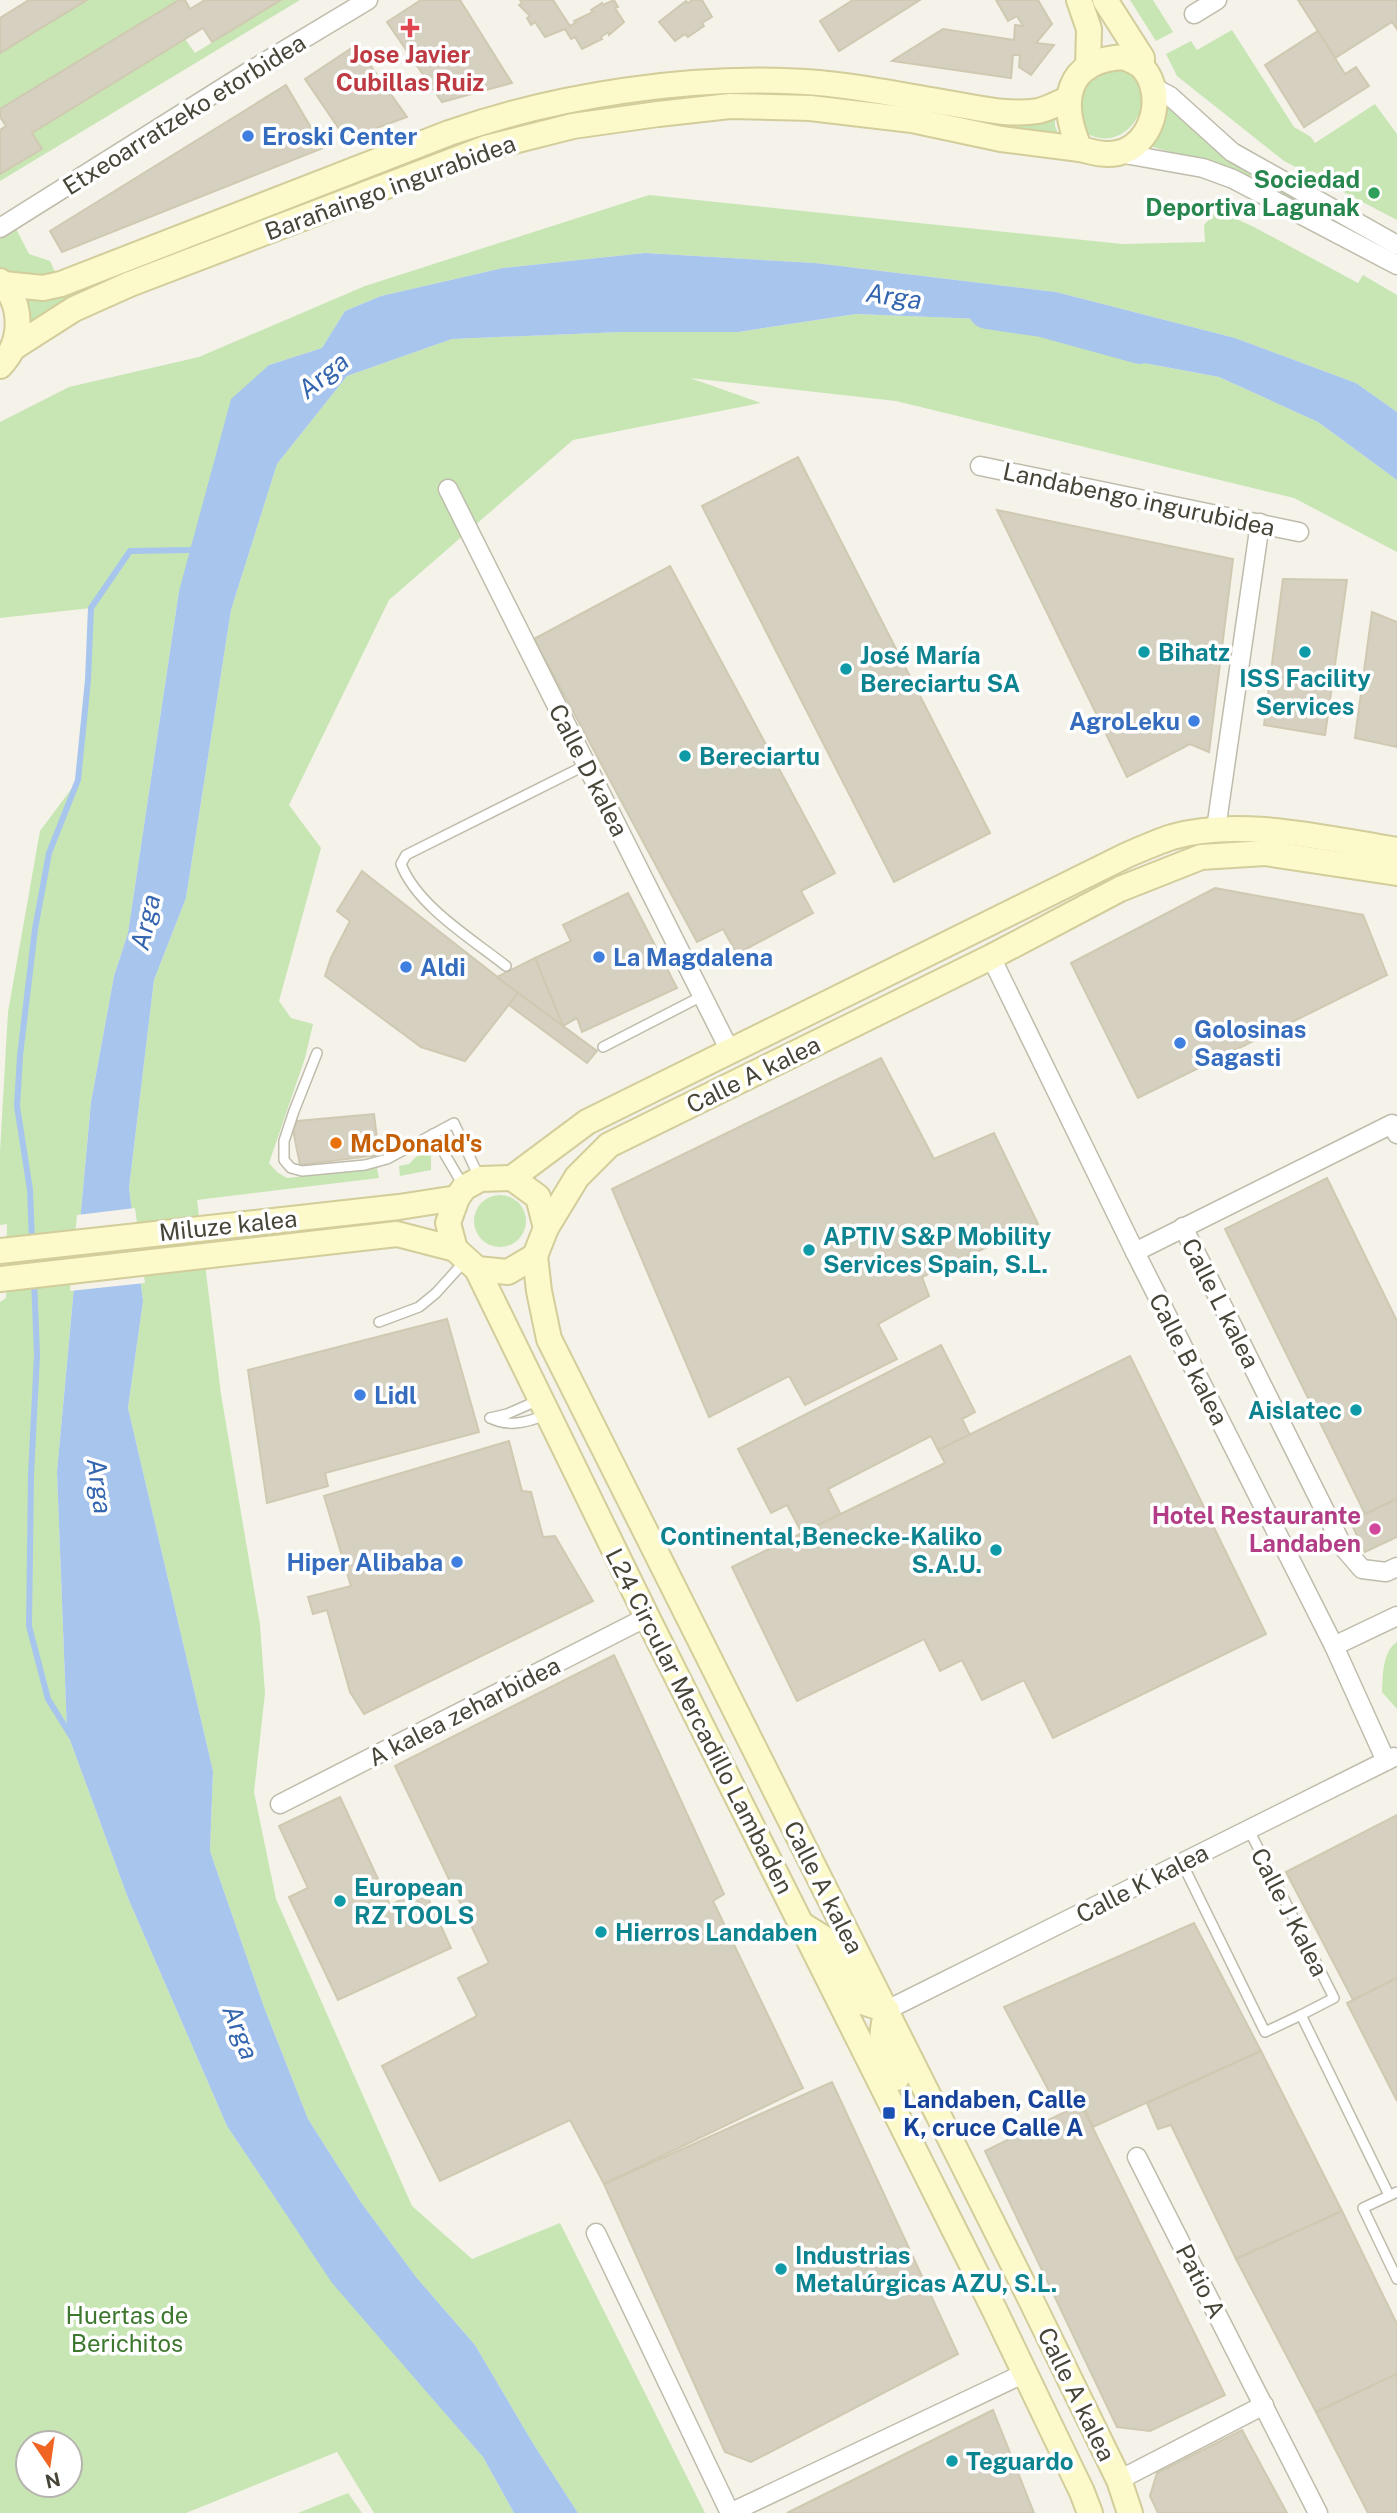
<svg xmlns="http://www.w3.org/2000/svg" width="1397" height="2513" font-family="'Public Sans',sans-serif">
  <rect width="100%" height="100%" fill="#f4f2e9"/>
  <!-- green -->
  <g fill="#c7e6b4" fill-rule="evenodd">
    <polygon points="87,0 179,0 0,109 0,53"/>
    <polygon points="281,0 300,0 0,181 0,174 42,149 32,133 185,39 195,53"/>
    <polygon points="1130,0 1153,0 1173,32 1156,41"/>
    <polygon points="1232,30 1294,127 1311,137 1315,143 1375,104 1397,134 1397,220 1284,161 1177,76 1166,54 1191,41 1197,50"/>
    <path d="M 1110,67 L 1135,72 C 1159,107 1122,156 1084,132 C 1076,100 1080,84 1110,67 Z"/>
    <polygon points="1168,107 1198,135 1228,157 1397,252 1397,260 1219,165 1149,146 1162,127"/>
    <polygon points="1055,116 1055,126 1060,138 1009,133 1011,127 1034,124"/>
    <path d="M 649,195 L 1122,244 L 1205,242 L 1204,225 L 1217,210 L 1254,227 L 1358,283 L 1363,275 L 1397,295 L 1397,412 L 1356,383 L 1235,338 L 1056,292 L 815,263 L 645,253 L 503,268 L 381,296 L 345,311 L 322,348 L 269,365 L 179,591 L 128,933 L 114,976 L 91,1102 L 57,1472 L 67,1732 L 128,1898 L 227,2126 L 333,2283 L 483,2457 L 514,2513 L 374,2513 L 337,2452 L 186,2513 L 0,2513 L 0,1302 L 6,1298 L 7,1224 L 0,1225 L 0,1152 L 8,1012 L 40,831 L 78,780 L 91,608 L 0,618 L 0,422 L 69,387 L 199,357 L 365,286 ZM 28,2443 L 70,2443 L 70,2485 L 28,2485 Z"/>
    <path d="M 15,227 L 29,254 L 50,261 L 56,274 C 36,280 19,275 0,267 L 0,238 Z"/>
    <polygon points="78,288 81,297 28,327 24,296"/>
    <polygon points="856,314 981,319 1068,316 1133,361 1219,377 1318,422 1397,480 1397,552 1294,498 896,401 690,378 761,403 573,440 389,600 289,805 321,848 279,1001 291,1018 313,1024 305,1058 269,1163 277,1172 287,1178 377,1168 379,1178 197,1200 221,1394 260,1625 265,1693 254,1792 276,1899 412,2206 472,2259 560,2223 705,2513 578,2513 534,2445 475,2345 416,2277 360,2201 308,2119 264,2007 210,1851 213,1771 128,1408 143,1301 129,1188 154,980 186,898 231,610 277,464 347,376 452,339 622,332 738,332"/>
    <polygon points="423,1150 431,1155 431,1170 400,1176 399,1166 409,1164"/>
    <circle cx="500" cy="1221" r="26"/>
    <path d="M 1397,1642 L 1397,1709 L 1382,1692 C 1383,1676 1382,1652 1397,1642 Z"/>
    <polygon points="348,2493 362,2513 298,2513"/>
  </g>
  <!-- water -->
  <polygon fill="#a8c5ee" points="645,253 815,263 1056,292 1235,338 1356,383 1397,412 1397,480 1318,422 1219,377 1133,361 1068,316 981,319 856,314 738,332 622,332 452,339 347,376 277,464 231,610 186,898 154,980 129,1188 143,1301 128,1408 213,1771 210,1851 264,2007 308,2119 360,2201 416,2277 475,2345 534,2445 578,2513 514,2513 483,2457 332,2283 227,2126 128,1898 67,1732 57,1472 91,1102 114,976 128,933 179,591 231,399 269,365 322,348 345,311 381,296 503,268"/>
  <!-- pier -->
  <polygon fill="#f4f2e9" points="135,1208 145,1283 70,1291 77,1215"/>
  <g fill="none" stroke-linecap="round" stroke-linejoin="round">
    <!-- stream -->
    <g stroke="#a8c5ee" stroke-width="6">
      <polyline points="32,1241 30,1190 17,1106 20,1056 35,929 49,853 78,780 88,680 91,608 130,551 190,550 198,548"/>
      <polyline points="34,1280 37,1355 31,1475 29,1626 48,1699 71,1736"/>
    </g>
    <!-- river -->
    <polyline stroke="#a8c5ee" stroke-width="38" points="987,310 1042,318 1140,345"/>
  </g>
  <!-- building -->
  <g fill="#d5d0bf" stroke="#d0c9b2" stroke-width="2">
    <polygon points="29,0 87,0 0,53 0,18"/>
    <polygon points="179,0 185,0 190,9 205,0 281,0 212,42 203,28 32,133 42,149 0,174 0,130 6,126 0,117 0,109"/>
    <polygon points="421,0 460,0 512,83 442,102 387,22"/>
    <polygon points="520,0 553,0 570,26 575,23 574,21 593,12 591,10 602,3 603,5 614,0 618,7 615,8 624,22 609,35 608,32 601,37 602,39 582,49 575,37 571,39 565,29 545,37 535,22 531,25 527,18 530,16 519,5 522,3"/>
    <polygon points="692,0 702,0 712,17 702,23 704,26 688,37 685,34 675,41 659,22 686,1 688,3"/>
    <polygon points="853,0 920,0 839,51 820,21"/>
    <polygon points="996,0 1038,0 1052,24 1036,43 1054,45 1031,75 1019,67 1020,55 1013,55 1011,78 892,61 943,29 1014,40 1015,25 1023,26 1017,16 1008,21"/>
    <polygon points="1298,0 1397,0 1397,29 1392,22 1335,58"/>
    <polygon points="1318,31 1345,74 1356,67 1369,86 1304,127 1265,65"/>
    <polygon points="356,45 407,117 346,139 305,79"/>
    <polygon points="286,85 323,148 62,252 50,231"/>
    <polygon points="798,457 990,833 894,882 702,506"/>
    <polygon points="997,510 1233,559 1209,752 1190,744 1127,777"/>
    <polygon points="670,566 835,873 801,891 813,913 737,954 723,929 697,942 534,639"/>
    <polygon points="1283,579 1347,580 1325,735 1264,725"/>
    <polygon points="1372,612 1397,622 1397,747 1355,738"/>
    <polygon points="362,871 518,993 465,1061 421,1047 325,976 331,958 350,921 337,911"/>
    <polygon points="1215,888 1363,915 1387,975 1138,1098 1071,963"/>
    <polygon points="628,893 677,988 582,1032 577,1018 563,1026 535,958 571,941 563,925"/>
    <polygon points="535,958 563,1026 497,977"/>
    <polygon points="518,993 597,1051 587,1063 509,1005"/>
    <polygon points="881,1058 934,1159 994,1133 1038,1224 922,1277 929,1296 878,1324 897,1359 805,1405 789,1376 709,1417 612,1189"/>
    <polygon points="374,1114 379,1155 300,1165 293,1130 297,1121"/>
    <polygon points="1327,1178 1397,1321 1397,1499 1365,1514 1225,1229"/>
    <polygon points="447,1319 479,1432 325,1473 328,1486 267,1503 248,1370"/>
    <polygon points="941,1345 975,1412 962,1419 970,1435 938,1450 931,1436 828,1489 841,1515 802,1533 787,1505 771,1513 738,1449"/>
    <polygon points="1130,1356 1266,1634 1053,1738 1024,1680 982,1700 962,1660 940,1671 924,1639 797,1701 732,1567 945,1463 938,1450"/>
    <polygon points="509,1441 522,1491 531,1492 543,1537 555,1536 593,1601 364,1714 350,1692 327,1610 313,1614 308,1597 351,1586 324,1496"/>
    <polygon points="1397,1499 1397,1537 1365,1552 1350,1521"/>
    <polygon points="614,1655 724,1894 713,1901 803,2088 604,2184 570,2120 440,2181 382,2066 477,2016 458,1978 489,1963 395,1766"/>
    <polygon points="340,1797 390,1905 424,1889 451,1948 338,2000 289,1897 308,1888 279,1826"/>
    <polygon points="1397,1815 1397,1978 1353,2000 1286,1872"/>
    <polygon points="1194,1923 1261,2051 1093,2127 1076,2090 1056,2104 1004,2007"/>
    <polygon points="1397,1978 1397,2101 1347,2003"/>
    <polygon points="1261,2051 1342,2211 1236,2259 1171,2125 1158,2129 1147,2103"/>
    <polygon points="832,2082 958,2354 751,2462 725,2452 604,2184"/>
    <polygon points="1081,2104 1225,2395 1150,2431 1117,2427 985,2151"/>
    <polygon points="1342,2211 1397,2324 1397,2374 1316,2412 1236,2259"/>
    <polygon points="1397,2374 1397,2513 1368,2513 1316,2412"/>
    <polygon points="993,2410 1034,2513 787,2513"/>
    <polygon points="1242,2430 1287,2513 1158,2513 1150,2496 1157,2473"/>
  </g>
  <g fill="none" stroke-linecap="round" stroke-linejoin="round">
    <defs>
      <g id="lane">
        <path d="M 506,966 C 472,939 417,906 401,864 L 406,855 L 586,765"/>
        <polyline points="603,1047 702,996"/>
        <polyline points="317,1053 294,1111 284,1141 284,1160 291,1168 302,1171 365,1165 387,1159 454,1123 479,1177"/>
        <polyline points="433,1134 464,1187"/>
        <polyline points="379,1322 419,1307 436,1293 464,1262"/>
        <path d="M 490,1418 C 509,1427 526,1423 545,1415"/>
        <polyline points="490,1418 507,1414 539,1400"/>
        <polyline points="1249,1830 1334,1998 1301,2015"/>
        <polyline points="1182,1863 1265,2032 1301,2015 1389,2195"/>
        <polyline points="1397,2192 1363,2208 1397,2279"/>
      </g>
      <g id="street">
        <polyline points="1194,14 1217,0"/>
        <polyline points="1151,86 1170,96 1232,152 1397,245"/>
        <polyline points="1119,153 1203,168 1233,179 1397,265"/>
        <polyline points="0,228 245,74 368,0"/>
        <polyline points="980,466 1299,532"/>
        <polyline points="448,489 730,1051"/>
        <polyline points="1216,829 1260,523"/>
        <polyline points="991,957 1135,1252 1334,1646 1386,1761"/>
        <polyline points="1183,1227 1343,1547 1362,1569 1386,1572 1397,1567"/>
        <polyline points="1135,1252 1392,1124 1397,1134"/>
        <polyline points="1334,1646 1397,1616"/>
        <polyline points="280,1804 647,1617"/>
        <polyline points="887,2010 1394,1757"/>
        <polyline points="1137,2157 1318,2513"/>
        <polyline points="596,2233 730,2513 1025,2373"/>
        <polyline points="1119,2480 1264,2405"/>
      </g>
      <g id="secondary">
        <polyline points="1079,0 1089,29 1088,67"/>
        <polyline points="1105,0 1142,58 1142,66"/>
        <path d="M 1124,57 C 1130,60 1139,63 1143,68 C 1166,95 1153,145 1118,153 C 1104,156 1093,152 1080,149 C 1059,102 1065,60 1124,57 Z"/>
        <path d="M 0,281 C 24,304 23,343 0,366"/>
        <path d="M 4,284 L 43,288 L 61,284 L 449,133 C 558,95 690,75 806,82 C 853,85 901,95 948,103 C 978,108 1008,116 1038,111 C 1048,109 1058,103 1068,99"/>
        <polyline points="13,348 74,309 130,284 486,148 573,126 658,114 730,106 810,108 912,120 1001,139 1080,149"/>
        <path d="M 512,1178 L 587,1122 L 1127,855 C 1141,849 1157,842 1172,837 C 1240,817 1328,839 1397,850"/>
        <polygon points="512,1178 538,1197 546,1228 535,1256 508,1272 477,1269 455,1249 448,1223 457,1198 464,1188 480,1179"/>
        <polyline points="546,1228 577,1177 609,1145 991,957 1120,889 1201,857 1265,853 1397,873"/>
        <polyline points="0,1251 399,1207 457,1198"/>
        <polyline points="535,1256 539,1291 549,1339 1028,2294 1119,2480 1130,2513"/>
        <polyline points="477,1269 647,1617 994,2309 1082,2492 1090,2513"/>
        <polyline points="0,1279 397,1234 455,1249"/>
        <path d="M 804,1926 L 833,1944 L 859,2001 L 887,2010 C 878,2044 882,2047 897,2078"/>
      </g>
    </defs>
    <!-- lane casing -->
    <use href="#lane" stroke="#bfbcac" stroke-width="12"/>
    <!-- street casing -->
    <use href="#street" stroke="#bfbcac" stroke-width="21"/>
    <!-- secondary casing -->
    <use href="#secondary" stroke="#d2cd9a" stroke-width="28"/>
    <!-- lane -->
    <use href="#lane" stroke="#fff" stroke-width="9"/>
    <!-- street -->
    <use href="#street" stroke="#fff" stroke-width="18"/>
    <!-- secondary -->
    <use href="#secondary" stroke="#fcf9ca" stroke-width="24"/>
  </g>
  <!-- markers -->
  <path fill="#e0444e" stroke="#fff" stroke-width="2.5" d="M406.5 17.5h7v7h7v7h-7v7h-7v-7h-7v-7h7z"/>
  <g fill="#3f7fe0" stroke="#fff" stroke-width="2.5">
    <circle cx="248" cy="136" r="7"/>
    <circle cx="1194" cy="721" r="7"/>
    <circle cx="599" cy="957" r="7"/>
    <circle cx="406" cy="967" r="7"/>
    <circle cx="1180" cy="1043" r="7"/>
    <circle cx="360" cy="1395" r="7"/>
    <circle cx="457" cy="1562" r="7"/>
  </g>
  <circle fill="#2e9e5b" stroke="#fff" stroke-width="2.5" cx="1374" cy="193" r="7"/>
  <g fill="#0f9aa8" stroke="#fff" stroke-width="2.5">
    <circle cx="1144" cy="652" r="7"/>
    <circle cx="1305" cy="652" r="7"/>
    <circle cx="846" cy="669" r="7"/>
    <circle cx="685" cy="756" r="7"/>
    <circle cx="809" cy="1250" r="7"/>
    <circle cx="1356" cy="1410" r="7"/>
    <circle cx="996" cy="1550" r="7"/>
    <circle cx="340" cy="1901" r="7"/>
    <circle cx="601" cy="1932" r="7"/>
    <circle cx="781" cy="2269" r="7"/>
    <circle cx="952" cy="2461" r="7"/>
  </g>
  <circle fill="#e8710a" stroke="#fff" stroke-width="2.5" cx="336" cy="1143" r="7"/>
  <circle fill="#d1479c" stroke="#fff" stroke-width="2.5" cx="1375" cy="1529" r="7"/>
  <rect fill="#1a4fb4" stroke="#fff" stroke-width="2.5" x="882" y="2106" width="14" height="14" rx="3.5"/>
  <g text-anchor="middle" dominant-baseline="central" stroke-width="7" stroke-linejoin="round" paint-order="stroke">
    <!-- health labels -->
    <g font-size="24" font-weight="bold" fill="#be3a42" stroke="#fff">
      <text x="410" y="54">Jose Javier<tspan x="410" dy="28">Cubillas Ruiz</tspan></text>
    </g>
    <!-- street labels -->
    <g font-size="24" fill="#474438" stroke="#fff">
      <text transform="translate(184 114) rotate(-32)">Etxeoarratzeko etorbidea</text>
      <text transform="translate(390 187) rotate(-20)">Barañaingo ingurabidea</text>
      <text transform="translate(1139 499) rotate(12)">Landabengo ingurubidea</text>
      <text transform="translate(589 770) rotate(63)">Calle D kalea</text>
      <text transform="translate(753 1074) rotate(-26)">Calle A kalea</text>
      <text transform="translate(228 1225) rotate(-6)">Miluze kalea</text>
      <text transform="translate(1221 1303) rotate(63)">Calle L kalea</text>
      <text transform="translate(1189 1359) rotate(63)">Calle B kalea</text>
      <text transform="translate(464 1711) rotate(-27)">A kalea zeharbidea</text>
      <text transform="translate(700 1721) rotate(63)">L24 Circular Mercadillo Lambaden</text>
      <text transform="translate(1142 1883) rotate(-27)">Calle K kalea</text>
      <text transform="translate(824 1887) rotate(63)">Calle A kalea</text>
      <text transform="translate(1290 1912) rotate(63)">Calle J Kalea</text>
      <text transform="translate(1201 2281) rotate(63)">Patio A</text>
      <text transform="translate(1077 2394) rotate(64)">Calle A kalea</text>
    </g>
    <!-- shop labels -->
    <g font-size="24" font-weight="bold" fill="#366cbe" stroke="#fff" text-anchor="start">
      <text x="262" y="136">Eroski Center</text>
      <text x="1180" y="721" text-anchor="end">AgroLeku</text>
      <text x="613" y="957">La Magdalena</text>
      <text x="420" y="967">Aldi</text>
      <text x="1194" y="1029">Golosinas<tspan x="1194" dy="28">Sagasti</tspan></text>
      <text x="374" y="1395">Lidl</text>
      <text x="443" y="1562" text-anchor="end">Hiper Alibaba</text>
    </g>
    <!-- leisure labels -->
    <g font-size="24" font-weight="bold" fill="#27864d" stroke="#fff" text-anchor="end">
      <text x="1360" y="179">Sociedad<tspan x="1360" dy="28">Deportiva Lagunak</tspan></text>
    </g>
    <!-- culture labels -->
    <g font-size="24" font-weight="bold" fill="#0d838f" stroke="#fff" text-anchor="start">
      <text x="1158" y="652">Bihatz</text>
      <text x="860" y="655">José María<tspan x="860" dy="28">Bereciartu SA</tspan></text>
      <text x="1305" y="678" text-anchor="middle">ISS Facility<tspan x="1305" dy="28">Services</tspan></text>
      <text x="699" y="756">Bereciartu</text>
      <text x="823" y="1236">APTIV S&amp;P Mobility<tspan x="823" dy="28">Services Spain, S.L.</tspan></text>
      <text x="1342" y="1410" text-anchor="end">Aislatec</text>
      <text x="982" y="1536" text-anchor="end">Continental,Benecke-Kaliko<tspan x="982" dy="28">S.A.U.</tspan></text>
      <text x="354" y="1887">European<tspan x="354" dy="28">RZ TOOLS</tspan></text>
      <text x="615" y="1932">Hierros Landaben</text>
      <text x="795" y="2255">Industrias<tspan x="795" dy="28">Metalúrgicas AZU, S.L.</tspan></text>
      <text x="966" y="2461">Teguardo</text>
    </g>
    <!-- food labels -->
    <g font-size="24" font-weight="bold" fill="#c56008" stroke="#fff" text-anchor="start">
      <text x="350" y="1143">McDonald's</text>
    </g>
    <!-- hotel labels -->
    <g font-size="24" font-weight="bold" fill="#b23c85" stroke="#fff" text-anchor="end">
      <text x="1361" y="1515">Hotel Restaurante<tspan x="1361" dy="28">Landaben</tspan></text>
    </g>
    <!-- transit labels -->
    <g font-size="24" font-weight="bold" fill="#164399" stroke="#fff" text-anchor="start">
      <text x="903" y="2099">Landaben, Calle<tspan x="903" dy="28">K, cruce Calle A</tspan></text>
    </g>
    <!-- park labels -->
    <g font-size="24" fill="#3c772d" stroke="#fff">
      <text x="127" y="2315">Huertas de<tspan x="127" dy="28">Berichitos</tspan></text>
    </g>
    <!-- water labels -->
    <g font-size="26" font-style="italic" fill="#3466b0" stroke="#fff">
      <text transform="translate(894 296) rotate(8)">Arga</text>
      <text transform="translate(323 375) rotate(-39)">Arga</text>
      <text transform="translate(145 922) rotate(-77)">Arga</text>
      <text transform="translate(100 1486) rotate(82)">Arga</text>
      <text transform="translate(241 2032) rotate(69)">Arga</text>
    </g>
  </g>
  <!-- north arrow -->
  <g transform="translate(49 2464) rotate(167)"><circle r="33" fill="#ffffff" stroke="#b5b4af" stroke-width="2"/>
  <path d="M0-5L12 26L0 18L-12 26Z" fill="#f16523"/>
  <text y="-10" font-size="19" font-weight="bold" text-anchor="middle" fill="#474438">N</text>
  </g>
</svg>
